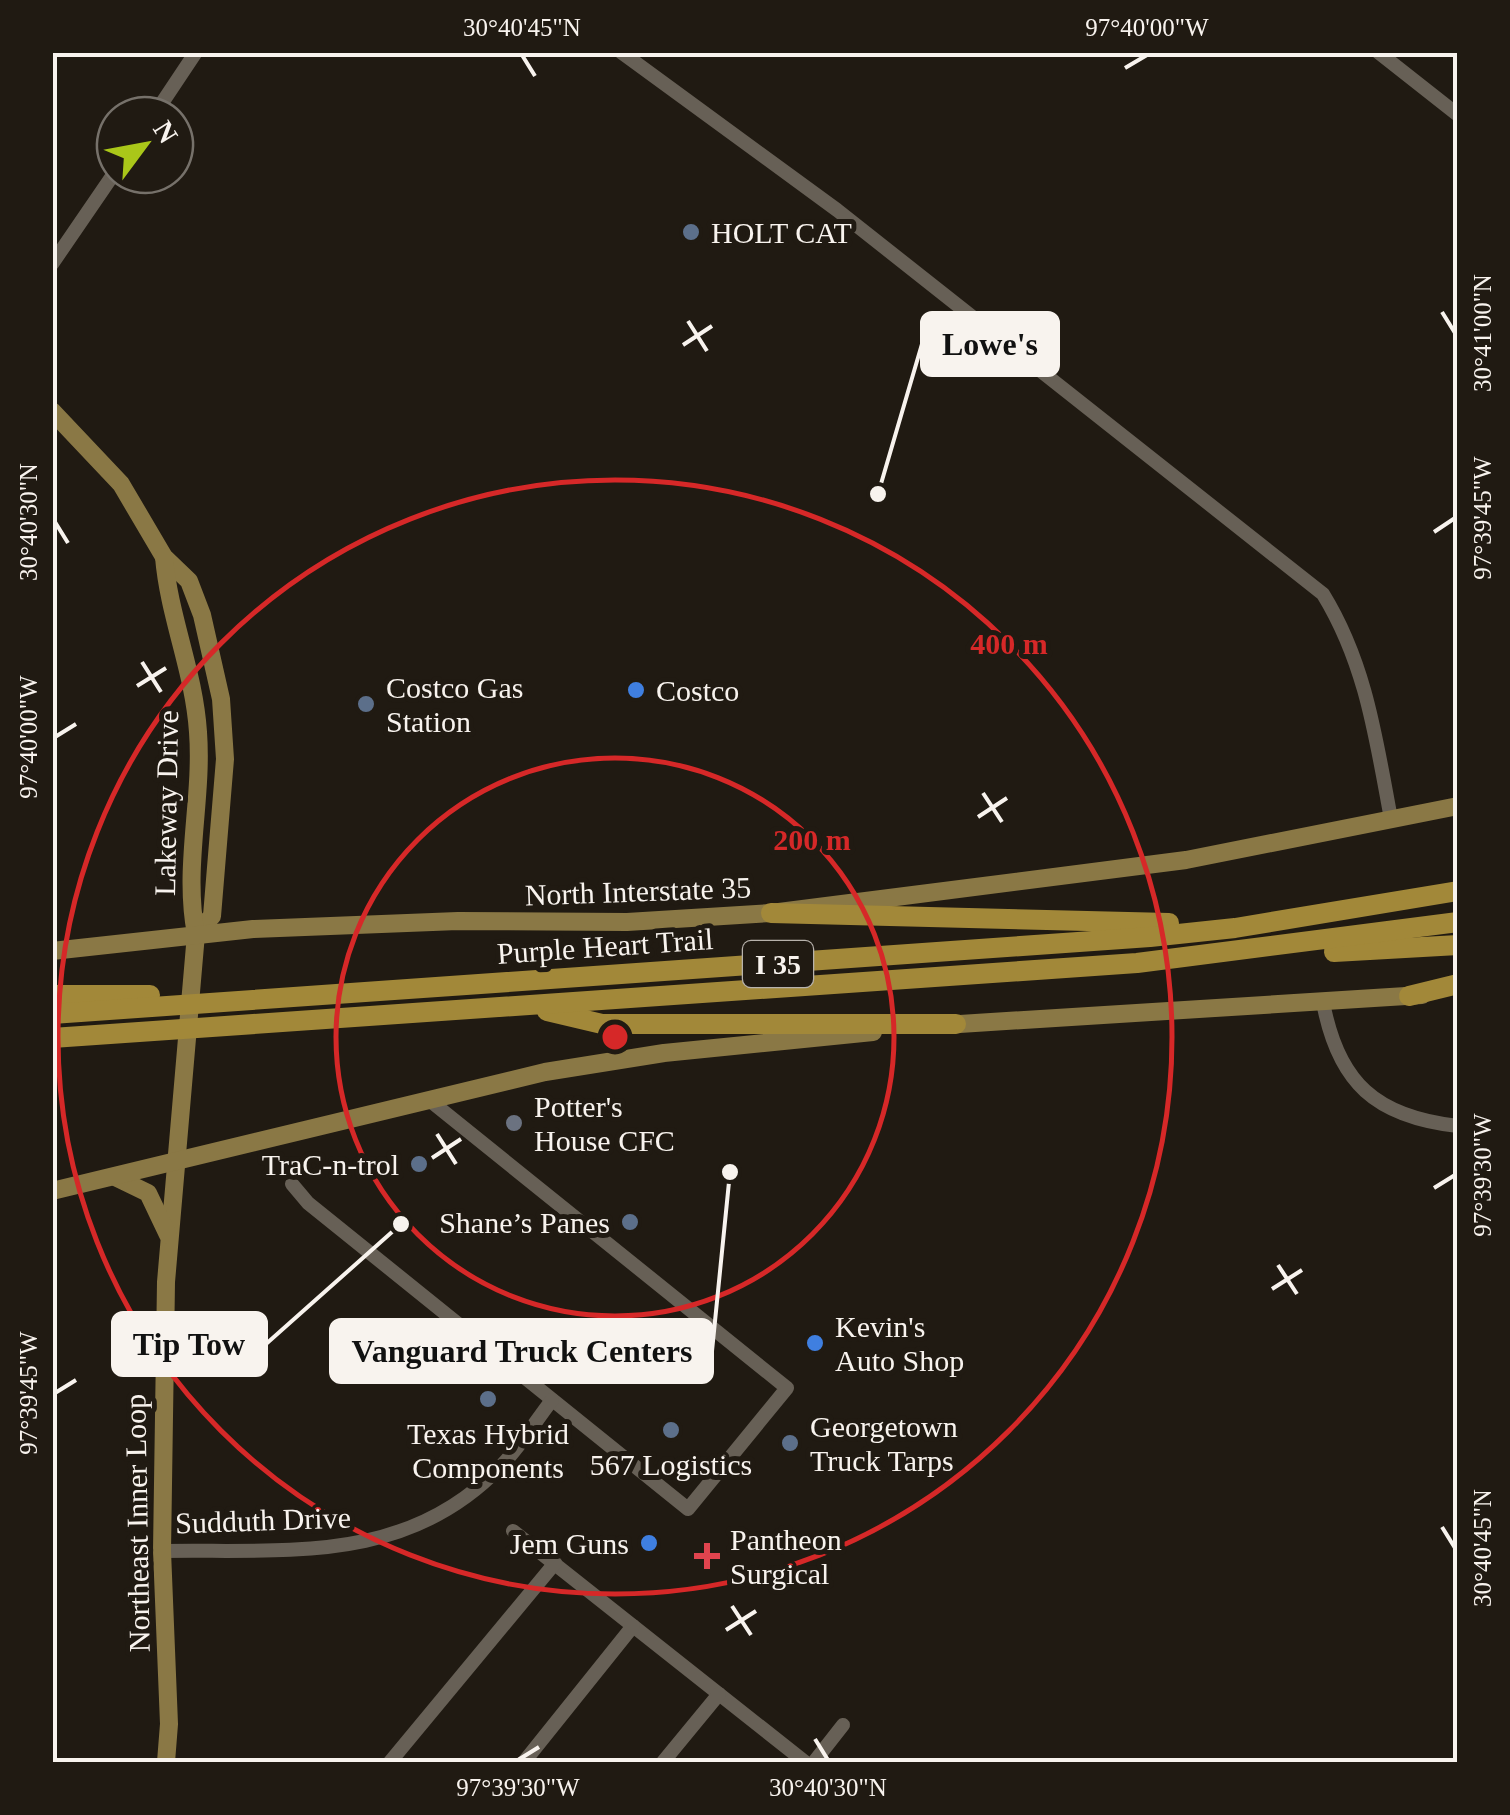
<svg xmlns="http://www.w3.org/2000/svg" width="1510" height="1815" font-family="'Times New Roman',serif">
  <rect width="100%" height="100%" fill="#201a12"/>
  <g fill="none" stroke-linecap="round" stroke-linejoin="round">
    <!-- minor -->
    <g stroke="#676056" stroke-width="14">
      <path d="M 621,52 L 837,210 L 1323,594 C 1366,664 1376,739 1391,819"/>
      <polyline points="1378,52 1458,115"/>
      <polyline points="154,115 196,52"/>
      <polyline points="52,264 115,172"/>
      <path d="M 1323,1002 C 1338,1083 1376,1117 1458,1126"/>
      <polyline points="292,1184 308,1203 688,1509 787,1388 428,1099"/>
      <polyline points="513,1531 805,1762"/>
      <path d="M 162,1551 C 285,1549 406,1565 500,1467 C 520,1447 535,1422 552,1400"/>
      <polyline points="390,1762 555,1563"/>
      <polyline points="524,1762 633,1626"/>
      <polyline points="663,1762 719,1694"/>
      <polyline points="814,1762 843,1725"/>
    </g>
    <!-- major -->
    <g stroke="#8a7845" stroke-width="18">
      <polyline points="52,411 121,484 164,557 189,581 202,615 221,699 225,759 212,916 196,934"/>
      <path d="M 164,557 C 169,617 194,671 198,732 C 203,800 183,867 196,934 L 166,1282 L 162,1551 L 169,1724 L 166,1762"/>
      <polyline points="52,951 253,929 458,921 627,922 771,913 1186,860 1458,806"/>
      <polyline points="944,1025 1422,995"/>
      <polyline points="115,1177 148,1193 168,1235"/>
      <polyline points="52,1191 545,1072 664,1053 873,1032"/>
    </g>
    <!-- highway -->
    <g stroke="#a28839" stroke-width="20">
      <polyline points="771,913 1169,923"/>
      <polyline points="1334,952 1458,945"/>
      <polyline points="52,995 150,995"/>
      <polyline points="1409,996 1458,984"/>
      <polyline points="547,1011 602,1024 956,1024"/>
      <polyline points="52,1014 1150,937 1235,928 1458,891"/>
      <polyline points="52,1038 1137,963 1458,922"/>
    </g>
  </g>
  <!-- ticks -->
  <path fill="none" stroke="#f8f3ee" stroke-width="4" d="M 522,55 L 535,76M 1125,68 L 1147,55M 1442,312 L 1455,333M 688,321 L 707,351M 683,345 L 712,326M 55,522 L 68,543M 1434,532 L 1455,518M 142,662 L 161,692M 137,686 L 166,668M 55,737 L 76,724M 983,793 L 1002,822M 978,817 L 1007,798M 437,1134 L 456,1164M 432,1158 L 461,1139M 1434,1188 L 1455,1175M 1278,1265 L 1297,1294M 1272,1289 L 1302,1270M 55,1393 L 76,1380M 1442,1527 L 1455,1548M 732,1606 L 751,1635M 726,1630 L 756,1611M 815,1739 L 828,1760M 518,1760 L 539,1747"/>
  <!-- distance rings -->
  <g fill="none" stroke="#d62828" stroke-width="5">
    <circle cx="615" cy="1037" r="279"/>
    <circle cx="615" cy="1037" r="557"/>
  </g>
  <!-- markers -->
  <g fill="#5c6f8a" stroke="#201a12" stroke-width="4">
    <circle cx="691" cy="232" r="10"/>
    <circle cx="366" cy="704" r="10"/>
    <circle cx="419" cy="1164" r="10"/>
    <circle cx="630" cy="1222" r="10"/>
    <circle cx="488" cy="1399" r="10"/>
    <circle cx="671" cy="1430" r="10"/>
    <circle cx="790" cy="1443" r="10"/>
  </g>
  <g fill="#3f7fe0" stroke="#201a12" stroke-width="4">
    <circle cx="636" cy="690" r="10"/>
    <circle cx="815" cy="1343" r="10"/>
    <circle cx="649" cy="1543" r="10"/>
  </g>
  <circle fill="#6b7280" stroke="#201a12" stroke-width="4" cx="514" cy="1123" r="10"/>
  <path fill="#e0444e" stroke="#201a12" stroke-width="4" d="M702 1541h10v10h10v10h-10v10h-10v-10h-10v-10h10z"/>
  <g text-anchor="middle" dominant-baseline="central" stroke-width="10" stroke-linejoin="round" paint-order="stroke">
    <!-- shield labels -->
    <rect fill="#201a12" stroke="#b7b2ac" stroke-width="2.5" x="743" y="941" width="70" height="46" rx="8"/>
    <g font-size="28" font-weight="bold" fill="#f8f3ee">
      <text x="778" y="964">I 35</text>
    </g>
    <!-- poi labels -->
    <g font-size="30" fill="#f8f3ee" stroke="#201a12" text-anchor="start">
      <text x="711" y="232">HOLT CAT</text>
      <text x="386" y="687">Costco Gas<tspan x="386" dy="34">Station</tspan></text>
      <text x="656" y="690">Costco</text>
      <text x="534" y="1106">Potter's<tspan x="534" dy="34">House CFC</tspan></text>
      <text x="399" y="1164" text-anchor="end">TraC-n-trol</text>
      <text x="610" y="1222" text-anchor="end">Shane’s Panes</text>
      <text x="835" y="1326">Kevin's<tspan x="835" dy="34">Auto Shop</tspan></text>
      <text x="810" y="1426">Georgetown<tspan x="810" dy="34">Truck Tarps</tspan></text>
      <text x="488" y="1433" text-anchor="middle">Texas Hybrid<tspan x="488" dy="34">Components</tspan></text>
      <text x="671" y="1464" text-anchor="middle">567 Logistics</text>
      <text x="730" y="1539">Pantheon<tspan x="730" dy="34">Surgical</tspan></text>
      <text x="629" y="1543" text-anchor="end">Jem Guns</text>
    </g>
    <!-- street labels -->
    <g font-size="30" fill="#f8f3ee" stroke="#201a12">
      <text transform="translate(166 803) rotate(-89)">Lakeway Drive</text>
      <text transform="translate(638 891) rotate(-2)">North Interstate 35</text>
      <text transform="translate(605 946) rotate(-4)">Purple Heart Trail</text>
      <text transform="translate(263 1520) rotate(-2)">Sudduth Drive</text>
      <text transform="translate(137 1523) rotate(-91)">Northeast Inner Loop</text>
    </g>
  </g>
  <circle cx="615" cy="1037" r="15" fill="#d62828" stroke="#201a12" stroke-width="5"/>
  <g font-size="30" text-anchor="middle" font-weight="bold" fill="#d62828" stroke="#201a12" stroke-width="10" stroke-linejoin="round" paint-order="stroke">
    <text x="1009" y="654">400 m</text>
    <text x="812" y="850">200 m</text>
  </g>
  <!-- callouts -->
  <path fill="none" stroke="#f8f3ee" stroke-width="4" d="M878 494L922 344M401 1224L266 1344M730 1172L712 1351"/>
  <g fill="#f8f3ee" stroke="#201a12" stroke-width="4">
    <circle cx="878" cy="494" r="10"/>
    <circle cx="401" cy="1224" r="10"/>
    <circle cx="730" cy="1172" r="10"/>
  </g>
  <g fill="#f8f3ee" stroke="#f8f3ee" stroke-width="4">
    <rect x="922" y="313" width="136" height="62" rx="10"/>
    <rect x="113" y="1313" width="153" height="62" rx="10"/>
    <rect x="331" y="1320" width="381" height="62" rx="10"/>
  </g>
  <g font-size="32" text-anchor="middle" font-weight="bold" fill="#111">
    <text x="990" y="355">Lowe's</text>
    <text x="189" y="1355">Tip Tow</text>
    <text x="522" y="1362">Vanguard Truck Centers</text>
  </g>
  <!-- border -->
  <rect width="1510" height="1815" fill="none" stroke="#201a12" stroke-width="110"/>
  <!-- north arrow -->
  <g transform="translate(145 145) rotate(58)"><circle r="48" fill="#201a12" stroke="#76716a" stroke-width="2.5"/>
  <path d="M0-8L18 38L0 25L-18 38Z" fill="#aac719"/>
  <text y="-15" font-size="28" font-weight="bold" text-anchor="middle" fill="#f8f3ee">N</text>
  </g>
  <rect x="55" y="55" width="1400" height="1705" fill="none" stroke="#f8f3ee" stroke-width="4"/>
  <g font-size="25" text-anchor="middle" fill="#f8f3ee">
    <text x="522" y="36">30°40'45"N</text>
    <text x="1147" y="36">97°40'00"W</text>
    <text transform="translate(1482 333) rotate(-90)" y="9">30°41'00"N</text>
    <text transform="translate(1482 518) rotate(-90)" y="9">97°39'45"W</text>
    <text transform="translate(28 522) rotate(-90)" y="9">30°40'30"N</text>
    <text transform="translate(28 737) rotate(-90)" y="9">97°40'00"W</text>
    <text transform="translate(1482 1175) rotate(-90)" y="9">97°39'30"W</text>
    <text transform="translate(28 1393) rotate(-90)" y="9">97°39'45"W</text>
    <text transform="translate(1482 1548) rotate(-90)" y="9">30°40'45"N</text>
    <text x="518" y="1796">97°39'30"W</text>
    <text x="828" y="1796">30°40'30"N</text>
  </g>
</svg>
